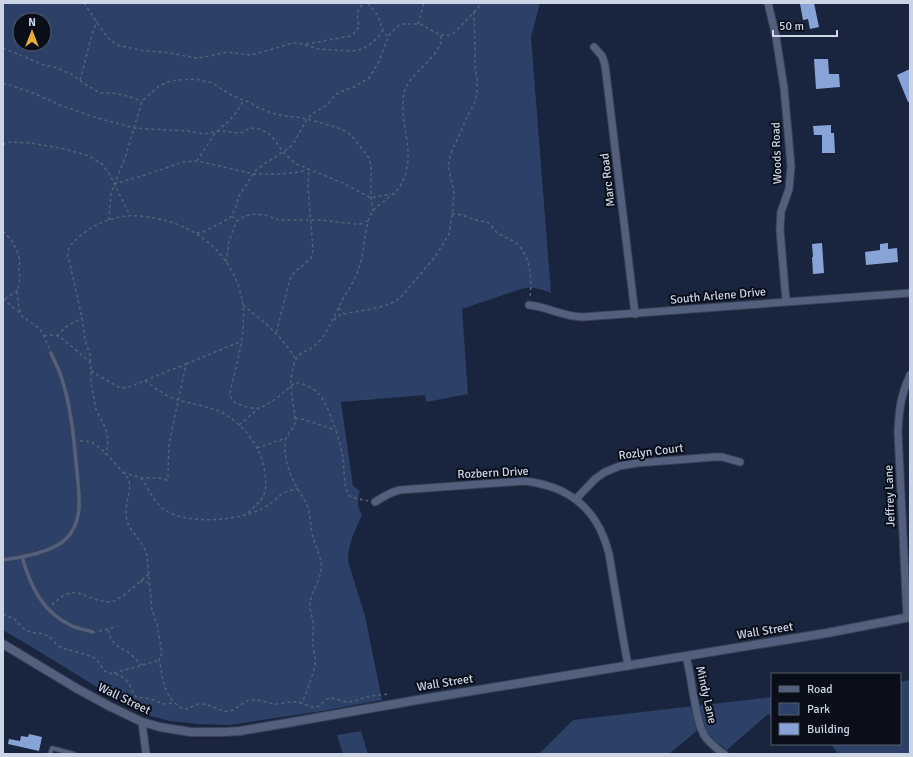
<svg xmlns="http://www.w3.org/2000/svg" width="913" height="757" font-family="Signika,sans-serif">
  <rect width="100%" height="100%" fill="#19253e"/>
  <!-- green -->
  <g fill="#2d4067" fill-rule="evenodd">
    <path d="M 3,3 L 540,3 L 531,37 L 551,293 C 540,289 532,286 521,289 L 462,309 L 468,394 L 426,402 L 425,395 L 341,402 L 353,486 L 360,491 C 357,500 357,507 362,515 C 355,530 348,544 348,561 L 365,616 L 382,700 L 322,711 L 230,725 L 199,724 L 170,721 L 147,715 L 126,705 L 35,649 L 3,630 ZM 20,20 L 44,20 L 44,44 L 20,44 Z"/>
    <polygon points="910,680 910,754 838,754 831,744 900,744 900,682"/>
    <polygon points="772,697 772,716 768,714 727,750 699,729 669,754 539,754 573,720"/>
    <polygon points="361,731 368,754 343,754 337,735"/>
  </g>
  <!-- building -->
  <g fill="#88a3d7">
    <polygon points="806,3 814,3 819,27 810,29 808,19 803,20 800,4"/>
    <polygon points="814,59 828,59 829,74 839,74 840,87 816,89"/>
    <polygon points="910,69 910,102 908,102 897,75"/>
    <polygon points="831,125 831,133 834,133 835,153 822,153 822,135 814,135 813,126"/>
    <polygon points="822,243 824,273 813,274 812,257 813,257 812,244"/>
    <polygon points="888,243 888,249 897,248 898,262 866,265 865,252 880,250 880,244"/>
    <polygon points="29,734 42,737 39,751 8,744 9,739 20,741 21,736 28,737"/>
  </g>
  <g fill="none" stroke-linecap="round" stroke-linejoin="round">
    <defs>
      <g id="service">
        <path d="M 22,557 C 31,587 42,612 72,626 C 79,629 87,630 93,632"/>
        <path d="M 3,560 C 22,557 51,553 66,539 C 72,533 77,523 78,515 C 81,501 78,486 77,472 C 74,439 71,404 60,373 C 57,366 54,360 51,353"/>
        <polyline points="50,754 52,748 74,754"/>
      </g>
      <g id="minor">
        <polyline points="768,3 776,37 784,88 791,166 789,189 781,212 780,230 786,301"/>
        <polyline points="594,47 602,56 605,65 635,314"/>
        <path d="M 529,305 C 548,307 564,317 583,317 L 910,293"/>
        <polyline points="576,499 595,479 605,472 620,466 637,463 714,457 722,457 740,462"/>
        <path d="M 375,502 C 383,497 390,492 400,490 L 524,481 C 570,486 598,509 609,554 L 621,626 L 628,666"/>
        <path d="M 907,617 L 898,432 C 899,409 901,395 910,375"/>
        <path d="M 686,656 C 689,668 691,680 693,693 C 696,707 697,722 704,735 C 709,743 716,748 724,754"/>
        <polyline points="142,722 146,754"/>
      </g>
      <polyline id="tertiary" points="3,644 76,688 109,706 142,722 160,727 178,730 191,732 224,732 240,731 287,723 417,700 827,633 910,617"/>
    </defs>
    <!-- service casing -->
    <use href="#service" stroke="#384156" stroke-width="5.5"/>
    <!-- minor casing -->
    <use href="#minor" stroke="#384156" stroke-width="9"/>
    <!-- tertiary casing -->
    <use href="#tertiary" stroke="#384156" stroke-width="10"/>
    <!-- path -->
    <g stroke="#576278" stroke-width="1.5" stroke-dasharray="3 3" stroke-linecap="butt">
      <polyline points="84,3 107,37 117,45 144,51 163,52 197,58 205,57 227,52 251,55 273,49 292,43 298,43 319,49 334,50 353,51 363,49 373,42 378,37 382,31"/>
      <path d="M 368,3 C 371,8 376,12 378,16 C 383,26 378,28 389,37"/>
      <polyline points="418,24 424,3"/>
      <polyline points="441,35 449,35 454,33 478,8 480,3"/>
      <path d="M 306,44 L 351,36 C 365,24 355,24 358,12 C 359,9 361,6 363,3"/>
      <polyline points="3,48 41,64 57,68 71,74 88,86 101,93 112,93 127,96 142,101"/>
      <path d="M 80,80 C 86,61 89,40 97,21"/>
      <polyline points="3,83 33,93 60,105 94,117 134,128 187,131 204,134 221,131 239,133 244,132 248,129 254,128 260,129 271,135 283,152 296,164 343,183 371,198 391,194"/>
      <polyline points="3,145 8,142 31,143 65,149 89,156 102,164 110,175 130,216"/>
      <polyline points="197,161 216,132 229,121 235,114 244,100"/>
      <polyline points="114,184 145,175 183,162 197,161 254,174 281,174 299,172 309,169 308,187 313,250 311,258 305,264 299,268 292,275 288,286 276,334"/>
      <path d="M 452,214 C 455,214 458,214 461,215 C 466,216 471,219 476,220 C 480,222 486,220 490,224 C 493,227 494,231 498,233 C 504,237 511,239 517,244 C 531,256 532,281 530,298"/>
      <polyline points="232,216 237,221"/>
      <polyline points="109,220 111,193 126,155 142,101 159,86 168,82 177,80 196,79 212,83 231,95 251,103 257,107 269,112 283,116 298,117 318,122 342,129 351,135 369,158 371,166 371,197 373,211"/>
      <polyline points="3,231 12,241 18,253 20,261 19,269 20,279 17,293 19,308 22,316 40,329 44,336 49,348"/>
      <path d="M 197,233 L 203,232 L 221,223 L 232,216 L 236,206 L 239,196 L 256,170 L 264,164 L 289,148 L 295,141 L 307,119 L 312,114 L 327,105 L 335,95 L 340,92 L 354,87 L 369,78 L 379,62 L 386,42 L 390,34 L 396,28 L 401,24 L 420,24 L 431,30 L 440,35 L 442,40 C 435,62 409,73 404,93 C 400,112 407,133 408,151 C 409,162 406,174 402,183 C 396,195 381,201 373,211 C 364,225 365,245 361,261 C 358,274 351,286 344,297 C 339,307 334,317 329,327 C 325,335 318,344 310,349 C 307,351 300,353 298,356 C 293,362 292,374 291,381 C 290,394 295,407 295,421 C 295,430 285,434 285,443 C 284,459 290,476 298,489 C 301,495 306,501 308,508 C 311,517 310,527 313,537 C 315,545 319,553 321,561 C 324,576 312,589 310,603 C 309,609 312,615 313,621 C 314,628 312,636 313,643 C 313,650 316,658 315,665 C 312,678 307,691 302,703"/>
      <polyline points="226,262 229,241 233,230 237,221 245,216 255,214 265,215 279,220 321,220 354,224 360,224 369,220"/>
      <polyline points="3,299 21,314"/>
      <polyline points="5,299 18,290"/>
      <path d="M 243,305 C 263,321 283,337 296,360"/>
      <polyline points="339,308 344,314"/>
      <path d="M 334,320 L 338,316 L 344,314 C 361,310 385,309 400,298 L 435,257 L 449,234 L 453,210 L 454,192 L 448,165 L 451,153 L 468,115 L 474,104 L 477,94 L 477,78 L 475,65 L 475,48 L 474,12"/>
      <polyline points="44,336 52,335 59,336 90,362 91,367 91,383 93,393 96,409 106,429 108,440 106,455"/>
      <polyline points="57,336 67,326 82,318"/>
      <path d="M 90,362 L 90,355 L 85,340 L 82,318 L 68,255 C 67,246 74,242 80,236 C 89,229 98,223 109,220 C 122,215 135,215 148,217 C 196,223 237,256 243,306 C 246,336 236,364 230,393 C 230,399 234,403 241,405 C 246,407 253,409 259,408 C 265,407 279,397 284,392 C 288,389 292,384 297,383 C 302,382 314,389 318,393 C 328,402 341,444 343,458 C 344,466 344,487 348,494 C 351,499 362,499 368,501"/>
      <polyline points="186,364 242,341"/>
      <polyline points="91,371 120,388 129,387 186,364 169,444 168,476 167,480 162,478 142,478 124,473"/>
      <path d="M 145,381 C 153,386 161,393 170,397 C 181,402 192,403 203,406 C 209,408 215,409 221,412 C 242,423 260,445 264,468 C 269,494 264,499 245,515"/>
      <polyline points="295,418 306,420 335,430"/>
      <polyline points="239,425 259,408"/>
      <path d="M 80,441 C 85,441 89,441 93,443 C 104,449 119,468 128,478 C 133,488 125,502 126,515 C 127,531 144,540 147,556 L 152,610 L 157,624 L 162,654 L 159,657 C 162,674 162,689 174,702"/>
      <polyline points="257,448 286,438"/>
      <path d="M 141,478 C 148,487 153,500 162,508 C 184,526 240,521 263,508 C 272,504 277,496 286,492 C 289,490 294,490 298,489"/>
      <polyline points="140,582 143,581 149,583"/>
      <path d="M 52,605 C 62,595 70,589 84,595 C 90,597 95,600 102,601 C 106,602 110,602 114,601 C 125,596 139,582 149,574"/>
      <path d="M 3,614 L 14,619 L 25,630 L 30,632 L 43,634 L 48,636 L 52,639 L 57,645 L 62,648 L 91,656 L 96,659 L 105,671 L 109,673 L 119,675 L 125,679 L 129,684 L 134,694 L 136,697 L 151,699 L 164,704 L 174,703 C 178,704 180,709 184,709 C 188,709 190,707 193,706 C 197,703 203,704 208,705 C 216,707 221,713 230,711 C 238,709 243,700 252,700 C 260,699 268,704 276,704 C 283,704 290,701 297,702 C 303,703 309,707 315,707 C 322,707 324,699 330,698 C 337,698 342,702 348,702 C 357,702 364,696 372,696 C 377,695 382,695 387,694"/>
      <polyline points="108,630 111,639 116,645 122,649 127,651 142,665"/>
      <polyline points="99,631 109,629 117,626"/>
      <polyline points="114,673 160,660"/>
    </g>
    <!-- service -->
    <use href="#service" stroke="#52607d" stroke-width="3.5"/>
    <!-- minor -->
    <use href="#minor" stroke="#52607d" stroke-width="7"/>
    <!-- tertiary -->
    <use href="#tertiary" stroke="#52607d" stroke-width="8"/>
  </g>
  <g text-anchor="middle" dominant-baseline="central" stroke-width="4" stroke-linejoin="round" paint-order="stroke">
    <!-- street labels -->
    <g font-size="12" fill="#ccd5e5" stroke="#090e19">
      <text transform="translate(777 153) rotate(-92)">Woods Road</text>
      <text transform="translate(608 180) rotate(-97)">Marc Road</text>
      <text transform="translate(718 296) rotate(-5)">South Arlene Drive</text>
      <text transform="translate(651 452) rotate(-7)">Rozlyn Court</text>
      <text transform="translate(493 473) rotate(-3)">Rozbern Drive</text>
      <text transform="translate(890 496) rotate(-92)">Jeffrey Lane</text>
      <text transform="translate(765 631) rotate(-9)">Wall Street</text>
      <text transform="translate(445 683) rotate(-9)">Wall Street</text>
      <text transform="translate(706 695) rotate(77)">Mindy Lane</text>
      <text transform="translate(124 699) rotate(26)">Wall Street</text>
    </g>
  </g>
  <!-- border -->
  <rect width="913" height="757" fill="none" stroke="#ccd5e5" stroke-width="8"/>
  <!-- legend -->
  <rect x="771" y="673" width="130" height="72" fill="#090e19" stroke="#575e6b"/>
  <rect x="779" y="686" width="20" height="6" fill="#52607d" stroke="#575e6b"/>
  <text x="807" y="693" font-size="12" fill="#ccd5e5">Road</text>
  <rect x="779" y="703" width="20" height="12" fill="#2d4067" stroke="#575e6b"/>
  <text x="807" y="713" font-size="12" fill="#ccd5e5">Park</text>
  <rect x="779" y="723" width="20" height="12" fill="#88a3d7" stroke="#575e6b"/>
  <text x="807" y="733" font-size="12" fill="#ccd5e5">Building</text>
  <!-- north arrow -->
  <g transform="translate(32 32)"><circle r="19" fill="#090e19" stroke="#575e6b"/>
  <path d="M0-3L7 15L0 10L-7 15Z" fill="#e3ae35"/>
  <text y="-6" font-size="11" font-weight="bold" text-anchor="middle" fill="#ccd5e5">N</text>
  </g>
  <!-- scale -->
  <path d="M773 30v6h64v-6" fill="none" stroke="#ccd5e5" stroke-width="2"/>
  <text x="779" y="30" font-size="12" fill="#ccd5e5" stroke="#090e19" stroke-width="3" paint-order="stroke">50 m</text>
</svg>
